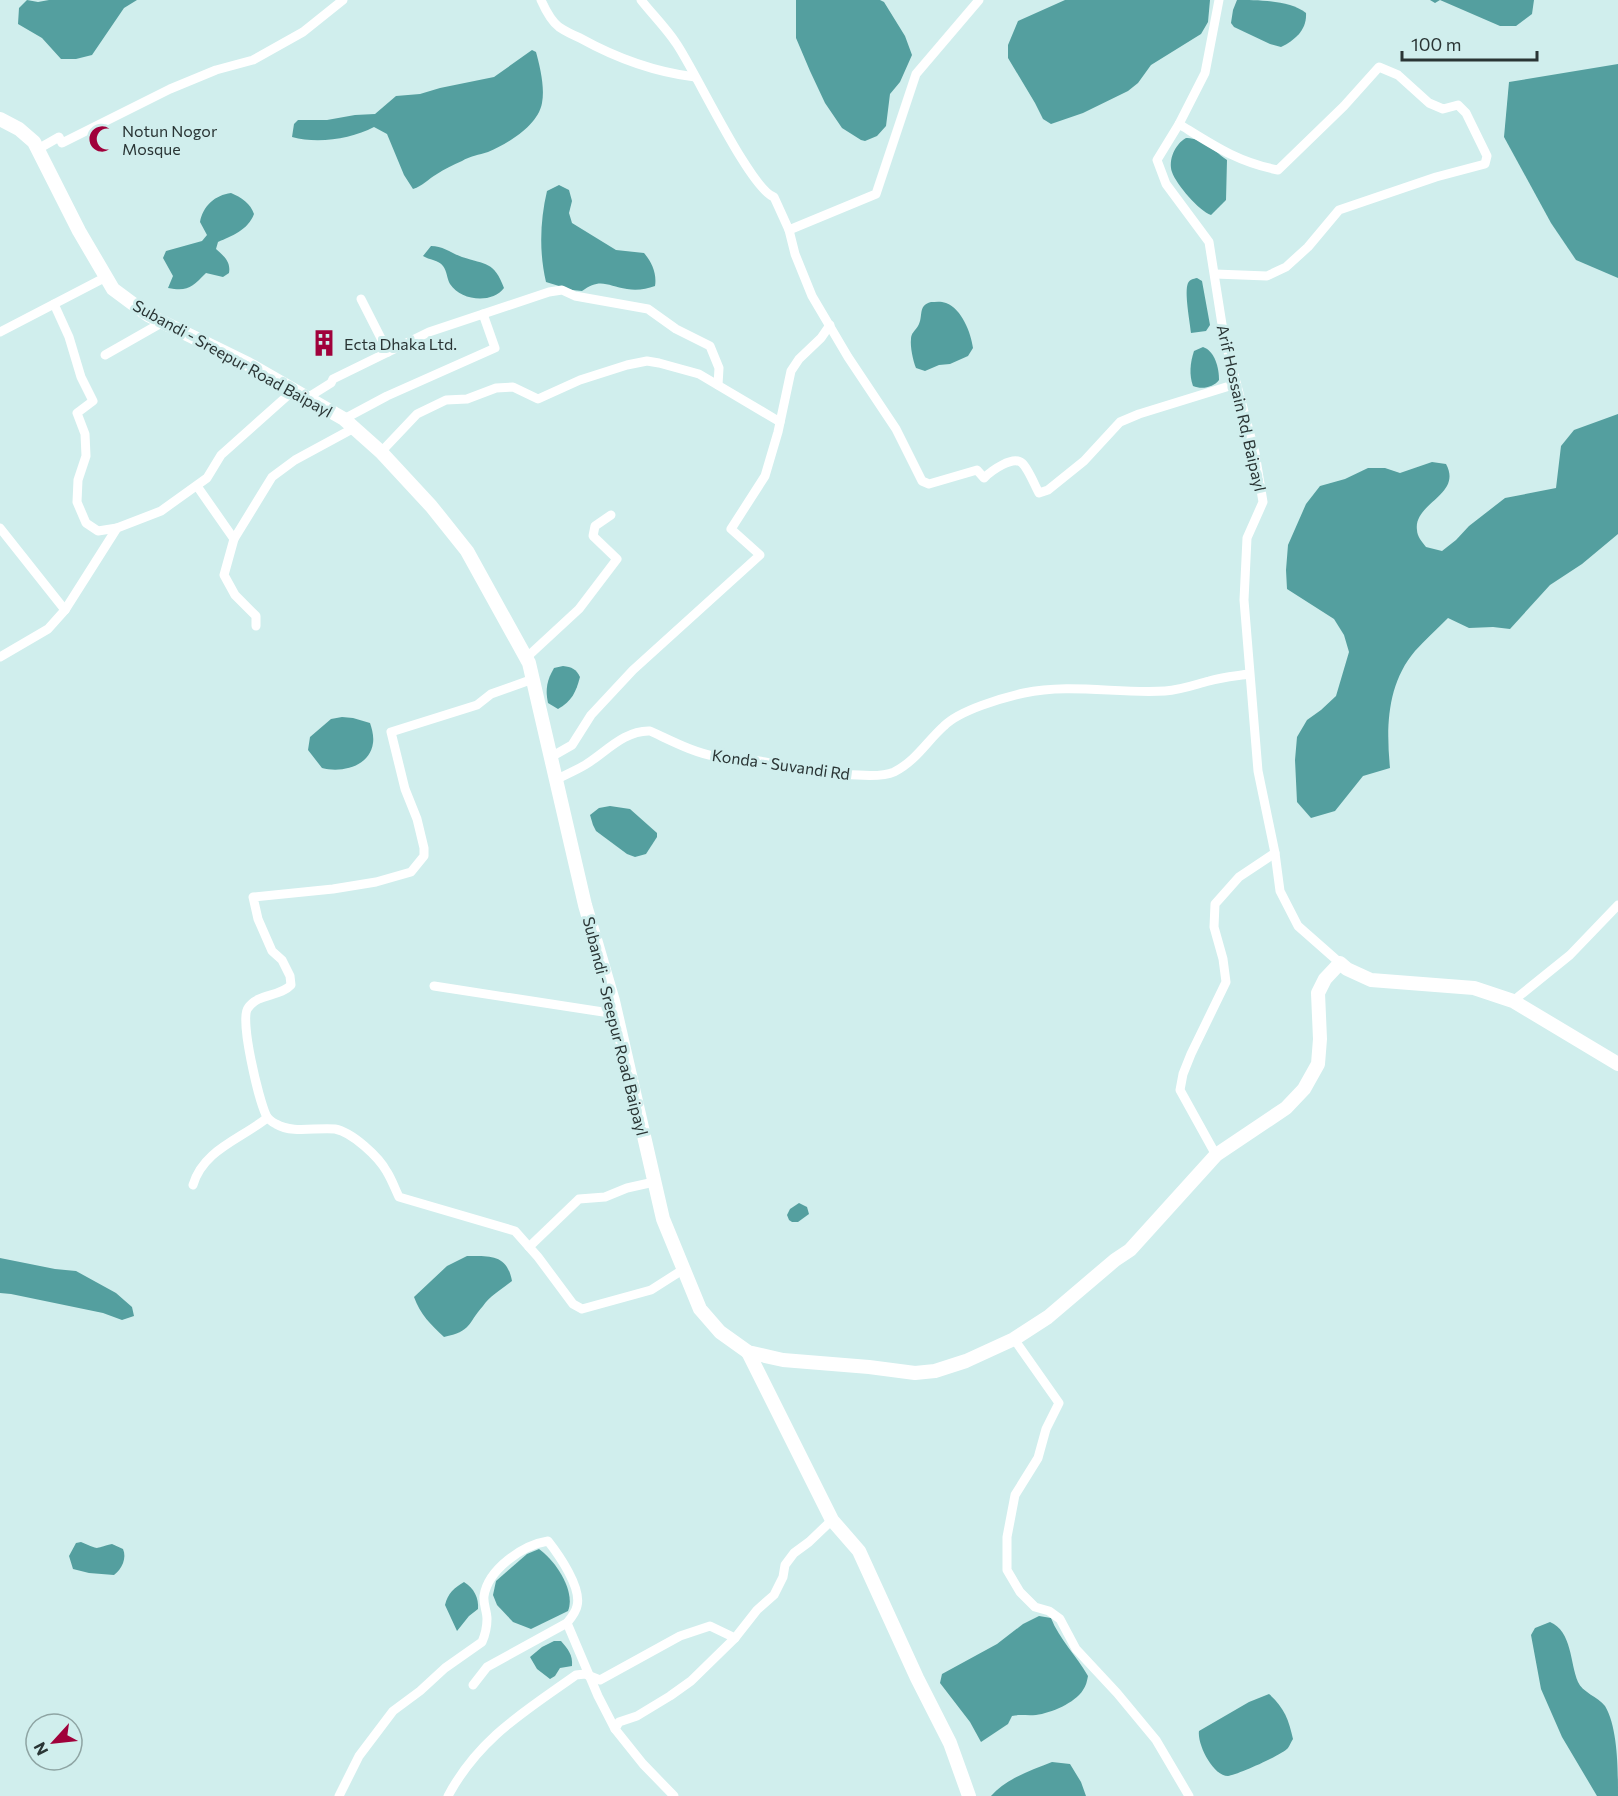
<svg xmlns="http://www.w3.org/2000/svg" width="1618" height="1796" font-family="Commissioner,sans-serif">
  <rect width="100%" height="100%" fill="#d0eeed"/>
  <!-- water -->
  <g fill="#549f9f">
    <polygon points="27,0 38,2 49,0 137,0 124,8 92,55 76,59 61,59 42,38 18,24 19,8"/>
    <polygon points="796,0 880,0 884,2 905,36 912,55 900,82 890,94 886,126 877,136 865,141 861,140 842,128 825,103 810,71 796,38"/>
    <polygon points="1065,0 1210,0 1208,22 1201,34 1151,65 1138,83 1128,91 1083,113 1051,124 1043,119 1035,103 1008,58 1008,45 1018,21"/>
    <path d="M 1237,0 C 1257,0 1290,0 1306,13 C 1307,30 1295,40 1281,47 L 1270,44 L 1234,27 L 1231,23 L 1233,10 Z"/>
    <polygon points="1430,0 1534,0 1532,14 1516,26 1500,26 1440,0 1435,3"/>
    <path d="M 532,50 L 536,52 C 540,67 545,87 542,103 C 538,126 507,144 488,152 C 479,155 470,156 462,161 C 453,165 444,169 437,174 C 428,179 423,186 413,189 L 404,175 L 387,134 L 374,127 C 351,139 318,144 292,137 L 294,124 L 298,120 L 327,120 L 355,115 L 375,114 L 396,96 L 420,94 L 440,88 L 494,77 Z"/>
    <polygon points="1618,64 1618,278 1576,260 1551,223 1504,137 1509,82"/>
    <path d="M 1186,138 C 1200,137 1216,152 1227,160 L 1226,200 L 1211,215 C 1199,211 1176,184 1172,172 C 1168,160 1175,144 1186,138 Z"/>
    <path d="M 559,185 L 569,190 L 572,201 L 569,213 L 572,223 L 616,250 L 644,253 C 652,262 657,274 655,286 C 646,289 637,291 627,289 C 608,286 600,277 582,291 L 572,290 L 546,282 C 539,252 540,221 547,191 Z"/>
    <path d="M 231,193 C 241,197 251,204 254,214 C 248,230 232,236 218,242 L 216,249 C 224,256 231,262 229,273 L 223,277 L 206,273 C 192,287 188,292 168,288 L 173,276 L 163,258 L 166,251 L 202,241 L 207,235 L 200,222 C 203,206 215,195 231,193 Z"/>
    <path d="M 431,246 C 443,246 451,253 462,257 C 486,265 494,261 504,288 C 492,304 461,301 450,284 C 447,279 447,271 443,266 C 439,260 429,260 423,256 Z"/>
    <path d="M 1197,278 L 1202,281 L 1210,325 L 1206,331 L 1191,333 C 1190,322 1184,292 1188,283 C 1190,279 1193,279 1197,278 Z"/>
    <path d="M 931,302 C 935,302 941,301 946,303 C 962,309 971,333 973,348 L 968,356 L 950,364 L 939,365 L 925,371 L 916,368 C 913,361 910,346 911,339 C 911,333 915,331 918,326 C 924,316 917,306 931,302 Z"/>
    <path d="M 1203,347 C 1215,351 1219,368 1219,380 C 1214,387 1202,390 1193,386 C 1189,375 1190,363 1194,351 Z"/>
    <path d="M 1618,414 L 1618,534 L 1582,564 L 1550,585 L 1510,629 L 1493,627 L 1469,628 L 1448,618 C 1437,629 1425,640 1415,651 C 1387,684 1386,727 1390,768 L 1363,776 L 1335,811 L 1311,818 L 1297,802 L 1295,760 L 1297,737 L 1307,720 L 1321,710 L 1336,696 L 1349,652 L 1344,635 L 1334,619 L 1287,589 L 1286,570 L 1288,545 L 1306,504 L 1320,486 L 1345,479 L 1368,468 L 1385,468 L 1400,473 L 1432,462 L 1446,464 C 1463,495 1413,503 1417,530 C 1417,536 1422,542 1426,547 L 1442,551 L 1456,540 L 1469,526 L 1505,498 L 1556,488 L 1561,446 L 1574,430 Z"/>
    <path d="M 563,666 C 572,667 576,669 580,677 C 576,692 572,701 558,709 L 548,703 C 545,689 547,680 554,668 Z"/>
    <path d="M 342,717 L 353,718 L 370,723 C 372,729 374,736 373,743 C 370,767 341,773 322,768 L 308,750 L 310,737 L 331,719 Z"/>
    <polygon points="610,806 630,809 657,833 657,837 646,854 635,857 627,854 596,831 593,825 590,815 599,808"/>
    <polygon points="799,1203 807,1207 809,1214 798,1222 792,1222 789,1220 787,1215 790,1209"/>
    <path d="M 467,1256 C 490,1256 507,1254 512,1281 C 502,1289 490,1296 483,1306 C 467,1324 472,1331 444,1337 C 431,1325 420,1314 414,1297 L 447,1266 Z"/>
    <polygon points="0,1258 55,1269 76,1271 116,1293 132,1307 134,1316 122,1320 103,1313 11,1294 0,1293"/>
    <path d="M 81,1542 C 101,1550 92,1549 112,1544 L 123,1549 C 127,1558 122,1569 114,1575 L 89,1573 L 73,1569 L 69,1556 L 76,1543 Z"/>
    <path d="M 539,1549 C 555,1560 576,1591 568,1611 L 531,1629 L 513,1622 L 497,1605 L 493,1595 L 496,1581 L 527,1554 Z"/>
    <path d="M 464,1582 C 474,1588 479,1598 478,1609 L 469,1616 L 457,1631 L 445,1605 C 448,1593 454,1588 464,1582 Z"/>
    <path d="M 1039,1616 L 1051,1618 C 1059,1639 1077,1656 1088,1676 C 1087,1681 1086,1686 1083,1690 C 1075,1703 1051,1713 1036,1715 C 1027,1716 1020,1714 1012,1716 L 1008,1724 L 981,1742 L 970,1722 L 940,1683 L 942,1674 L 997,1644 L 1023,1624 Z"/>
    <path d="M 1550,1622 C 1572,1631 1570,1663 1578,1682 C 1582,1692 1598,1697 1605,1706 C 1618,1728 1618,1769 1618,1796 L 1597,1796 L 1562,1737 L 1541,1689 L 1531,1635 L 1535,1628 Z"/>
    <path d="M 554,1641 L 561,1641 C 568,1649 573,1655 572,1666 L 560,1668 L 555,1676 L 550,1679 L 537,1669 L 530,1657 L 542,1647 Z"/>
    <path d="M 1269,1694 C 1284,1707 1289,1720 1293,1739 C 1291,1742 1290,1745 1288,1748 C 1282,1755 1237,1775 1228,1776 C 1213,1776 1197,1744 1199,1731 L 1249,1702 Z"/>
    <path d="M 1052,1762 L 1070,1764 L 1081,1782 L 1086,1796 L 991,1796 C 1006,1779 1031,1770 1052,1762 Z"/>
  </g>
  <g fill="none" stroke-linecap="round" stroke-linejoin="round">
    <!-- street -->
    <g stroke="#fff" stroke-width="9">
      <path d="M 541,0 C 545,9 551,21 559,27 C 565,31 573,35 580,38 C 616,58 654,72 695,77"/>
      <path d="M 641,0 C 652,14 666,28 676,43 C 695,70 750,189 774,197 L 789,230 L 795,254 L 812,296 L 848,357 L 896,429 L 922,481 L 929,484 L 977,470 L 984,478 C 991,471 1013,455 1022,463 C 1028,468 1035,486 1039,493 L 1048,490 L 1084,461 L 1120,422 L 1139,414 L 1236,384"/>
      <polyline points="1219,0 1205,73 1179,124 1157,160 1166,184 1209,242 1224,337 1255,453 1263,502 1247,538 1244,600 1258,771 1275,853 1280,891 1298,926 1340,963"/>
      <path d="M 1179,124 C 1213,145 1237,162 1278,170 L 1344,106 L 1379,67 L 1398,75 L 1429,103 L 1443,109 L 1458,105 L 1466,113 L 1487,156 L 1485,164 L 1436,177 L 1339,210 L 1308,247 L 1286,267 L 1267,276 L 1215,274"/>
      <polyline points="38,149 59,137 62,143 170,89 216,70 253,60 303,32 343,0"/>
      <polyline points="789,230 876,194 916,74 979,0"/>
      <polyline points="361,299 388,352"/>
      <polyline points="54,304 69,337 81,377 93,401 77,413 85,434 86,456 78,480 77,502 86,523 98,531 117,528"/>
      <polyline points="0,332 106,277"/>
      <polyline points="105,355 163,322"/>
      <polyline points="307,398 331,383 333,379 429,332 549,292 562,290 575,296 648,309 676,329 710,346 719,368 718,385"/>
      <polyline points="344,419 387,396 495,348 483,314"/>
      <polyline points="381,452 417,414 446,400 467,399 496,388 513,387 538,399 580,380 627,365 647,361 659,363 699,374 780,422"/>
      <polyline points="197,486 234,539 224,575 235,595 256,616 256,626"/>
      <polyline points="0,528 65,610 48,629 0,657"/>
      <polyline points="234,539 272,477 295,460 354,428"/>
      <polyline points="65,610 117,528 161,511 207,478 221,455 295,389"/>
      <polyline points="526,658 579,609 617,559 593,536 595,526 611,515"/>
      <path d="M 533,679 L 491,694 L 477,705 L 391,732 L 405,789 L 417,819 L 424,848 L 424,856 L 411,872 L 376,882 L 333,889 L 253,897 L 258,919 L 272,951 L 282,960 L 290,976 L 291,985 C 280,997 258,993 248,1008 C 239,1019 259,1100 266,1115 C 268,1119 272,1122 276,1124 C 293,1134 316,1127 335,1129 C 352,1132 379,1157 387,1172 C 392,1180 395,1189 399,1197 L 515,1231 L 538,1257 L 573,1304 L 582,1309 L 651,1290 L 684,1269"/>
      <polyline points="551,757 572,745 591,715 633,670 760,555 731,529 765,476 778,432 791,371 799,359 821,338 830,325"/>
      <path d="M 555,780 C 565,775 575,771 585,765 C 605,753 624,730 650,731 C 672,741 694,753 718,757 C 731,760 745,759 759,761 C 788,765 870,783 894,772 C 916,761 927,741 944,726 C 960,710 1002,698 1024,693 C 1070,683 1119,694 1165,691 C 1181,690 1194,685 1209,681 C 1222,677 1236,676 1249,674"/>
      <polyline points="434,986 616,1014"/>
      <polyline points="1513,1001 1570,955 1618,905"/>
      <polyline points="1216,1155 1180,1090 1183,1074 1191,1054 1226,982 1223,959 1214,927 1215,904 1239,877 1275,853"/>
      <path d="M 193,1185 C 203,1150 241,1139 267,1118"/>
      <polyline points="529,1247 579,1199 605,1197 627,1188 654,1182"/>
      <polyline points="1014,1339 1059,1403 1046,1429 1038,1458 1015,1495 1007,1537 1007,1570 1020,1592 1035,1607 1049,1611 1060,1619 1076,1649 1117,1693 1156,1740 1189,1796"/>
      <polyline points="473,1685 487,1667 567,1623"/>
      <path d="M 339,1796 L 359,1756 L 393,1711 L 420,1691 L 445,1668 L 482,1642 C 485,1635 487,1627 487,1619 C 487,1611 483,1604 484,1596 C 488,1569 523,1545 548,1541 C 559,1555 582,1588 577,1606 C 576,1612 571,1618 567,1623 L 598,1696 L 615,1729"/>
      <path d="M 448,1796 C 479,1738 524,1712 576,1675 L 585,1674 L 600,1680 L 680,1636 L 710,1626 L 735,1638"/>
      <polyline points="674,1796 643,1764 615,1729 619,1722 637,1716 670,1696 691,1681 735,1638 757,1610 774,1595 783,1577 785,1565 794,1553 809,1542 832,1520"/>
    </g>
    <!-- secondary -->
    <g stroke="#fff" stroke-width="14">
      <polyline points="0,119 19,129 34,142 79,231 113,289 148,315 248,364 344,419 381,452 431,506 467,551 529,663 585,905 613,1001 663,1219 700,1309 720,1332 748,1352 783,1360 869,1367 915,1373 935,1371 966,1361 1014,1339 1048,1317 1115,1260 1130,1250 1216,1155 1286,1108 1304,1089 1318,1064 1320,1039 1318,993 1325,979 1340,963 1347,969 1371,980 1474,988 1513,1001 1618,1064"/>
      <polyline points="748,1352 832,1520 859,1551 917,1678 950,1743 969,1796"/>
    </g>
  </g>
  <!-- icons -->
  <defs>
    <symbol id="mosque-bare" viewBox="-9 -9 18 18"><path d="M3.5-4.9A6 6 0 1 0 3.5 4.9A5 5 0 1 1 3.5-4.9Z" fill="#a0013b" stroke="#d0eeed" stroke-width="2.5" paint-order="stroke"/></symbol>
    <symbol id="building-bare" viewBox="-9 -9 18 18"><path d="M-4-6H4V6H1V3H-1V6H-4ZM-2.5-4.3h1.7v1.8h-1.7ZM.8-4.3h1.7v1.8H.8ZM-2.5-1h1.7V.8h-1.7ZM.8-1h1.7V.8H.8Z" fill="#a0013b" stroke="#d0eeed" stroke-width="2.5" paint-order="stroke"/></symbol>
  </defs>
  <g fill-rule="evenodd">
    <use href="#mosque-bare" x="83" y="120" width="38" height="38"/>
    <use href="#building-bare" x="305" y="324" width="38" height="38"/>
  </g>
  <g text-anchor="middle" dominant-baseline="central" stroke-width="6" stroke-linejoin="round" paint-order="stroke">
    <!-- poi labels -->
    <g font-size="16" fill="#2a3535" stroke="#d0eeed" text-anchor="start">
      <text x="122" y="130">Notun Nogor<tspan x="122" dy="18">Mosque</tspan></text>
      <text x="344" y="343">Ecta Dhaka Ltd.</text>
    </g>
    <!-- street labels -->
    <g font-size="16" fill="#2a3535" stroke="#d0eeed">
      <text transform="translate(233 358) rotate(29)">Subandi - Sreepur Road Baipayl</text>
      <text transform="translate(1242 408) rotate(77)">Arif Hossain Rd, Baipayl</text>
      <text transform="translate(781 764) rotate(8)">Konda - Suvandi Rd</text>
      <text transform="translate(616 1026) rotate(76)">Subandi - Sreepur Road Baipayl</text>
    </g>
  </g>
  <!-- north arrow -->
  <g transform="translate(54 1742) rotate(243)"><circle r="28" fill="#d0eeed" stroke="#8ea4a3" stroke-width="1.5"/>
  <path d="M0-4.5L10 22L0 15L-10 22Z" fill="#a0013b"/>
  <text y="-9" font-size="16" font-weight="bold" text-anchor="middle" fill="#2a3535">N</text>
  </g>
  <!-- scale -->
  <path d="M1402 51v9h135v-9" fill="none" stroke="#2a3535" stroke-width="3"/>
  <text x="1411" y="51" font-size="18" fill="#2a3535" stroke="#d0eeed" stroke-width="4.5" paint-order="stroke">100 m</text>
</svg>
